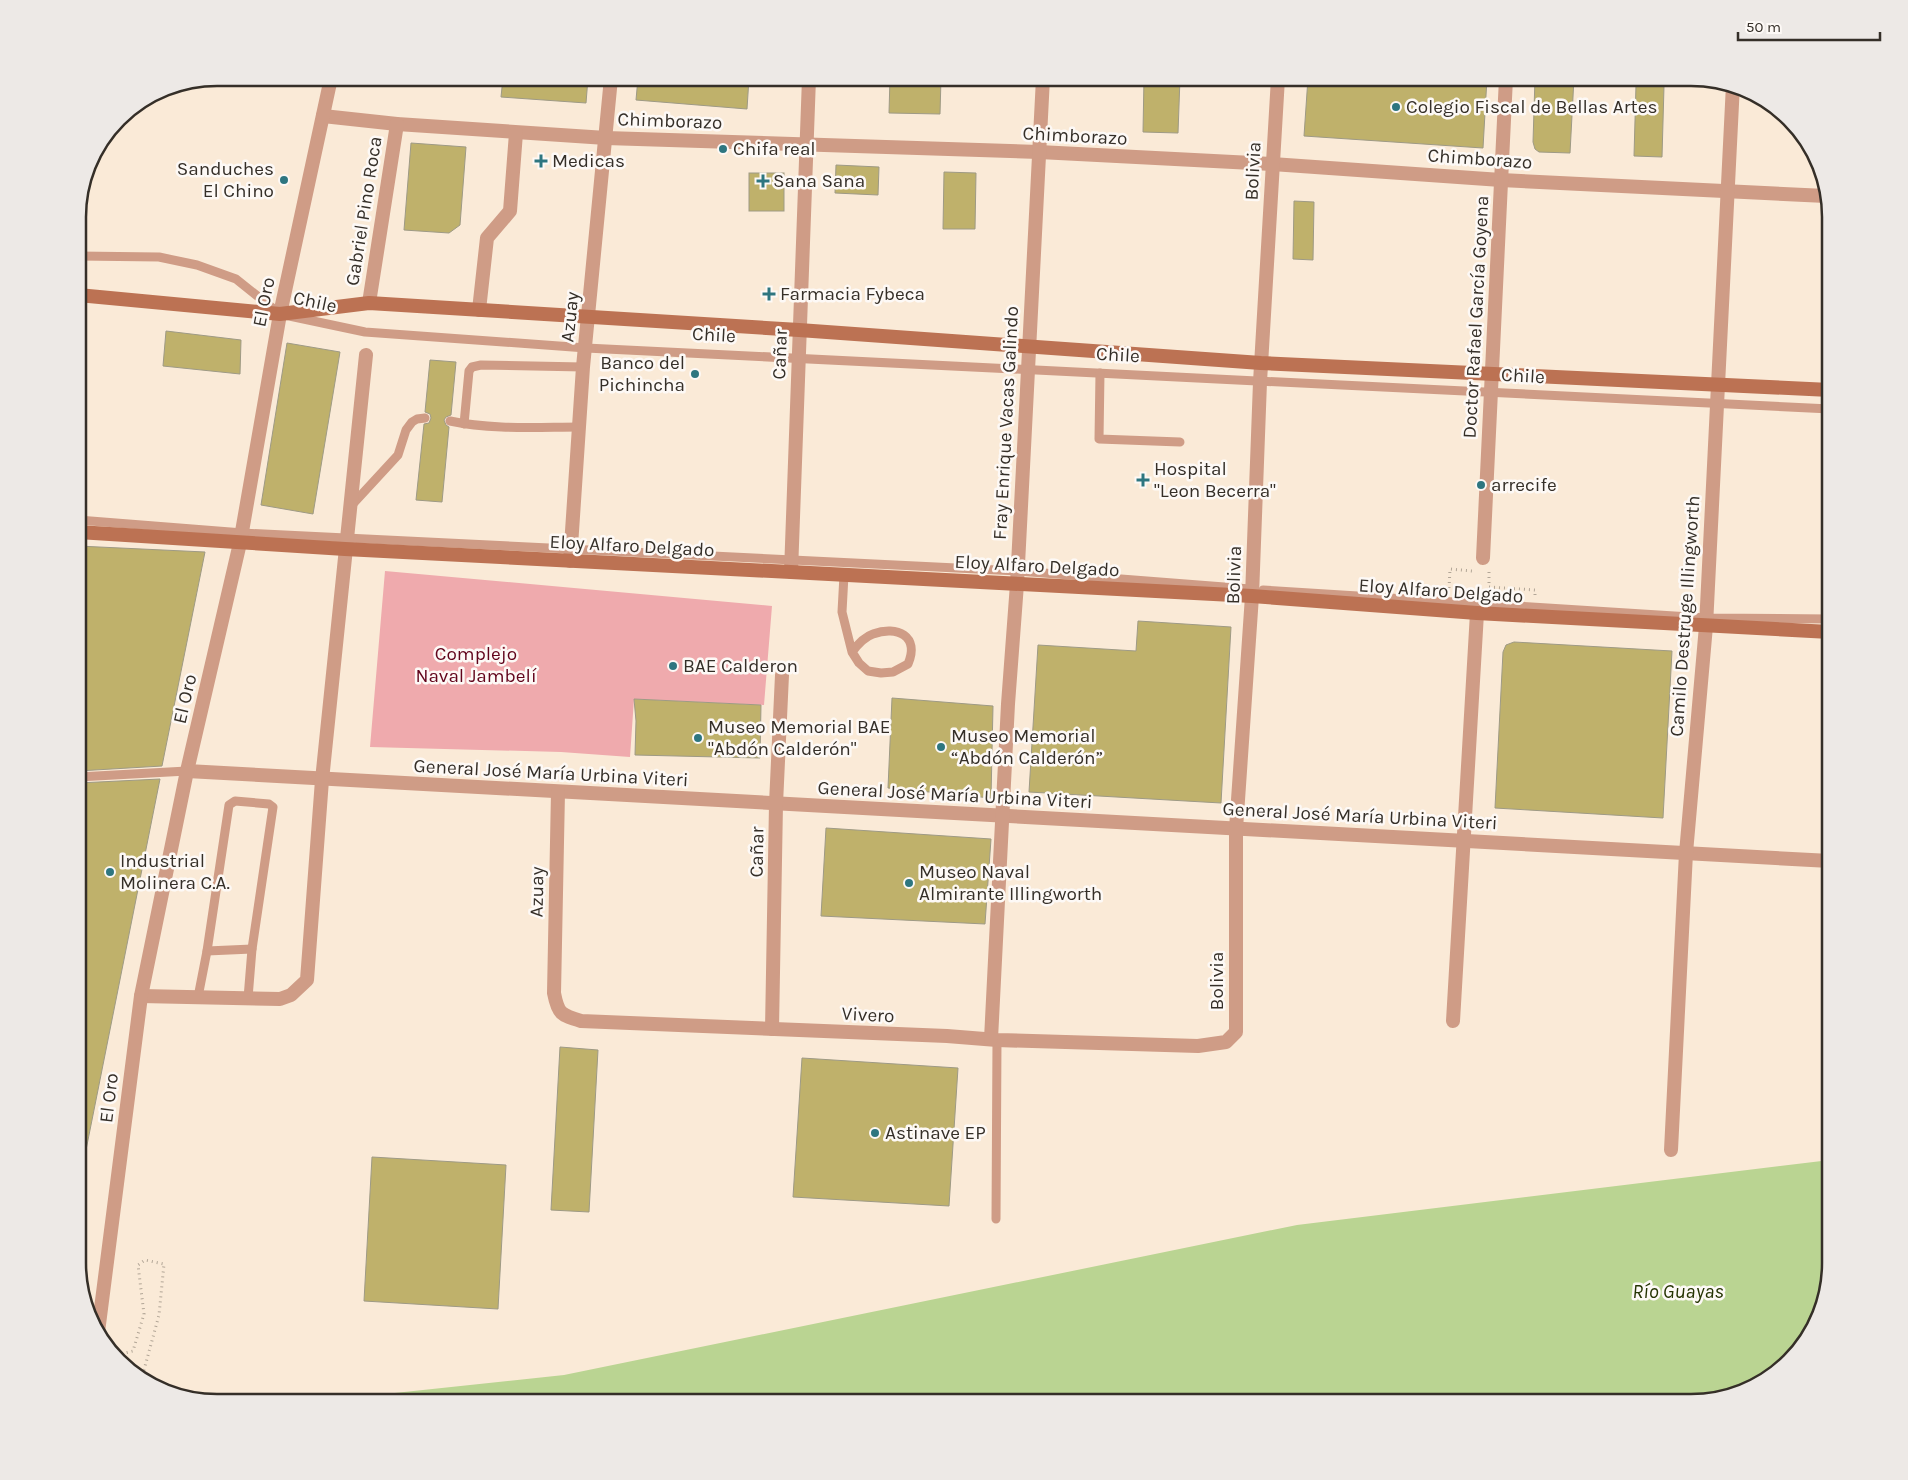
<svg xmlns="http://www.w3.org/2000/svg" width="1908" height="1480" font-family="Karla,sans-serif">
  <rect width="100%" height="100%" fill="#faead7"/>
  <!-- green -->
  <polygon fill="#efaaad" points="385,571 772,606 764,705 634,699 630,757 561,752 370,747"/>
  <!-- water -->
  <polygon fill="#bad492" points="1830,1160 1830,1263 1823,1308 1801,1348 1752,1388 1691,1402 310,1402 564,1375 1297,1225"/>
  <!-- building -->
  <g fill="#bfb16b" stroke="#9e9a85">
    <polygon points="503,78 588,78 586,103 501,97"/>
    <polygon points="638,78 749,78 747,109 636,100"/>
    <polygon points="890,78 941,78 940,114 889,113"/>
    <polygon points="1144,78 1180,78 1178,133 1143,132"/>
    <polygon points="1308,78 1487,78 1483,148 1304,136"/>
    <polygon points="1535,78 1574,78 1570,153 1539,152 1535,149 1533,142"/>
    <polygon points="1636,85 1664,86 1662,157 1634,156"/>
    <polygon points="411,143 466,147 460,225 449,233 404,230"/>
    <polygon points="836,165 879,167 878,195 835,193"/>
    <polygon points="944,172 976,173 975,229 943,229"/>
    <rect x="749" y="173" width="35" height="38"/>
    <polygon points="1294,201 1314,202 1313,260 1293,259"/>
    <polygon points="166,331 241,340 240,374 163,366"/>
    <polygon points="287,343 340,352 313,514 261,505"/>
    <polygon points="430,360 456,362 451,415 446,417 444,420 446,425 449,427 442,502 416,500 424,424 429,423 431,418 430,414 425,412"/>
    <polygon points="78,546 205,552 162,766 78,771"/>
    <polygon points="1138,621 1231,627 1221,803 1029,792 1038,645 1136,651"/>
    <polygon points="1514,642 1672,651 1663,818 1495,808 1503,652 1506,645"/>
    <polygon points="892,698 993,706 991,798 888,788"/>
    <polygon points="634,699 761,705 760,758 635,755 636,721"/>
    <polygon points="160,779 85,1155 78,1154 78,783"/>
    <polygon points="826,828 991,839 985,924 821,916"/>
    <polygon points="560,1047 598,1050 589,1212 551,1210"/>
    <polygon points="802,1058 958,1068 949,1206 793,1197"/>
    <polygon points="372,1157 506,1165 498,1309 364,1301"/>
  </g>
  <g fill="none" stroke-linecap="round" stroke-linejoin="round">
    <!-- path -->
    <g stroke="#b2a697" stroke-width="3" stroke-dasharray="1 4" stroke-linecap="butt">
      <polyline points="1489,572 1489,587 1535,590 1535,596"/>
      <polyline points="1449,588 1450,569 1472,571"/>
      <polyline points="117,1355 133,1351 144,1314 138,1265 145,1260 164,1264 159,1315 144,1370 131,1372"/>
    </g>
    <!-- service -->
    <g stroke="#cf9c86" stroke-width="9">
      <polyline points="78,256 159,257 197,265 236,279 280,314 365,332 586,348 1830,409"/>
      <polyline points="1100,373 1099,439 1180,442"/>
      <path d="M 450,421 C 492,430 537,427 580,427"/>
      <polyline points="464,424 469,371 472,367 481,365 583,367"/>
      <polyline points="351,506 398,455 406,430 412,422 417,419 425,418"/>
      <polyline points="78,520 243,533 1018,571 1250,589"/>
      <path d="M 844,575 L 842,612 L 852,652 L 859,663 L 868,671 L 881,673 L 893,672 L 908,664 C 920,636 897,625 873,634 C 864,637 858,644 852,652"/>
      <polyline points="1263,590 1706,618 1830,619"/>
      <polyline points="78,777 187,771"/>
      <polyline points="207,951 252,949"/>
      <polyline points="198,997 207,951 229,805 235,801 269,804 273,807 252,949 248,998"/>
      <polyline points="996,1219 997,1040"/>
    </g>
    <!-- minor -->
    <g stroke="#cf9c86" stroke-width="14">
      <polyline points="323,116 397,124 606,138 1039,152 1272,164 1501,180 1826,196"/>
      <polyline points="369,303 397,124"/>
      <polyline points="479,310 487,238 510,211 516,133"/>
      <polyline points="1483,558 1506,78"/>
      <polyline points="570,561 583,367 611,78"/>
      <polyline points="791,572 809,78"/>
      <polyline points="187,771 1830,861"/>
      <path d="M 558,792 L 554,993 C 558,1014 561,1015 581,1021 L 947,1036 L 997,1040 L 1198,1046 L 1226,1042 L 1236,1032 L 1236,829 L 1252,596 L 1260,382 L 1278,78"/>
      <polyline points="141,996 280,999 291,995 307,980 322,780 366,355"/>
      <polyline points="1453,1021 1477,613"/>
      <polyline points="772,1029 776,804 782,675"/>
      <polyline points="991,1039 1008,704 1017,584 1043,78"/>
      <polyline points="1671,1150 1686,853 1706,626 1733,84"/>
      <polyline points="98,1332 141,996 187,771 240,543"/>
    </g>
    <!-- tertiary -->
    <polyline stroke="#cf9c86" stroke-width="14" points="240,543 280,314 331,78"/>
    <!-- secondary -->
    <g stroke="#bc7253" stroke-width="14">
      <polyline points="78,295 280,314 369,303 799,330 1261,363 1830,390"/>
      <polyline points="78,532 345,549 1252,596 1477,613 1830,632"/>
    </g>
  </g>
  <!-- markers -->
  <g fill="#2e7680" stroke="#fdf9f6" stroke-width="2">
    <circle cx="1396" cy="107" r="5"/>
    <circle cx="723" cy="149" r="5"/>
    <path d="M538.5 153.5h5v5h5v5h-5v5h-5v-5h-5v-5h5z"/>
    <circle cx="284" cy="180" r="5"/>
    <path d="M760.5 173.5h5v5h5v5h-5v5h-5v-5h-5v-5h5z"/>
    <path d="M766.5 286.5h5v5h5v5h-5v5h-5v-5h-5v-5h5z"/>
    <circle cx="695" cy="374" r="5"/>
    <path d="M1140.5 472.5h5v5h5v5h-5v5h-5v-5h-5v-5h5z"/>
    <circle cx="1481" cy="485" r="5"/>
    <circle cx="673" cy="666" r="5"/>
    <circle cx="698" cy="738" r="5"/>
    <circle cx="941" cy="747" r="5"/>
    <circle cx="110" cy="872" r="5"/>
    <circle cx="909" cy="883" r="5"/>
    <circle cx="875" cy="1133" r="5"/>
  </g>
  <g text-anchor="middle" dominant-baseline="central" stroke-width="5" stroke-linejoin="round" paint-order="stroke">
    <!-- poi labels -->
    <g font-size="19" fill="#352f28" stroke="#fdf9f6" text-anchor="start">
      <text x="1406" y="107">Colegio Fiscal de Bellas Artes</text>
      <text x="733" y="149">Chifa real</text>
      <text x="552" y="161">Medicas</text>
      <text x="274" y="169" text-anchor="end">Sanduches<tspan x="274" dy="22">El Chino</tspan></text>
      <text x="773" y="181">Sana Sana</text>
      <text x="780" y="294">Farmacia Fybeca</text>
      <text x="685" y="363" text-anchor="end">Banco del<tspan x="685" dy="22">Pichincha</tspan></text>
      <text x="1154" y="469">Hospital<tspan x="1154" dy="22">"Leon Becerra"</tspan></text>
      <text x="1491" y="485">arrecife</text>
      <text x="683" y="666">BAE Calderon</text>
      <text x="708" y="727">Museo Memorial BAE<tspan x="708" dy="22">"Abdón Calderón"</tspan></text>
      <text x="951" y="736">Museo Memorial<tspan x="951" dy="22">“Abdón Calderón”</tspan></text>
      <text x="120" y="861">Industrial<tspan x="120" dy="22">Molinera C.A.</tspan></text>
      <text x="919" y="872">Museo Naval<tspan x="919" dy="22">Almirante Illingworth</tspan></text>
      <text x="885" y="1133">Astinave EP</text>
    </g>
    <!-- street labels -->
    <g font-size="19" fill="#352f28" stroke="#fdf9f6">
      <text transform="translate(670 121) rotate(2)">Chimborazo</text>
      <text transform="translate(1075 136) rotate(3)">Chimborazo</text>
      <text transform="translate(1480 159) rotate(4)">Chimborazo</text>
      <text transform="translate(1253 171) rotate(-87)">Bolivia</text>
      <text transform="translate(364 211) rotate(-81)">Gabriel Pino Roca</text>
      <text transform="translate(264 302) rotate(-79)">El Oro</text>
      <text transform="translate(315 302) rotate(12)">Chile</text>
      <text transform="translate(570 317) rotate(-84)">Azuay</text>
      <text transform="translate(1476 317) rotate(-87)">Doctor Rafael García Goyena</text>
      <text transform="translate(714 335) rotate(3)">Chile</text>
      <text transform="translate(780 354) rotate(-88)">Cañar</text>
      <text transform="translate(1118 355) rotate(3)">Chile</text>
      <text transform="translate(1523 376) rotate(3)">Chile</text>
      <text transform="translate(1006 423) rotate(-87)">Fray Enrique Vacas Galindo</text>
      <text transform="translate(632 546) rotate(3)">Eloy Alfaro Delgado</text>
      <text transform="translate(1037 566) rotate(3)">Eloy Alfaro Delgado</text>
      <text transform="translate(1234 575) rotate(-88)">Bolivia</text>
      <text transform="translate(1441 591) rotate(4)">Eloy Alfaro Delgado</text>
      <text transform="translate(1685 616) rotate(-86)">Camilo Destruge Illingworth</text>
      <text transform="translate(185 699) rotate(-77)">El Oro</text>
      <text transform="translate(551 773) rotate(3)">General José María Urbina Viteri</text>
      <text transform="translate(955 795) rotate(3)">General José María Urbina Viteri</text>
      <text transform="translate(1360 816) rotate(3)">General José María Urbina Viteri</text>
      <text transform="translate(757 852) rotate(-89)">Cañar</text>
      <text transform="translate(537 892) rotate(-89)">Azuay</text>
      <text transform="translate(1217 981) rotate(-90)">Bolivia</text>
      <text transform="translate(868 1015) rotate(3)">Vivero</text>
      <text transform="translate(109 1098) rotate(-83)">El Oro</text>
    </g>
    <!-- park labels -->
    <g font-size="19" fill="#61041b" stroke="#fdf9f6">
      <text x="476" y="654">Complejo<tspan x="476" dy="22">Naval Jambelí</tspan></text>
    </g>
    <!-- water labels -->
    <g font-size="20" font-style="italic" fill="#253402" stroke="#fdf9f6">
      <text x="1678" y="1291">Río Guayas</text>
    </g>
  </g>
  <!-- crop -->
  <path d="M0 0H1908V1480H0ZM217 86H1691A131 131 0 0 1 1822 217V1263A131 131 0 0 1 1691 1394H217A131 131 0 0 1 86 1263V217A131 131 0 0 1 217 86Z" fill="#ede9e6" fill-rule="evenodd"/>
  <path fill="none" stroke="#352f28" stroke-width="2.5" d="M217 86H1691A131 131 0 0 1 1822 217V1263A131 131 0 0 1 1691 1394H217A131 131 0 0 1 86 1263V217A131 131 0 0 1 217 86Z"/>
  <!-- scale -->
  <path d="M1738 32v8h142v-8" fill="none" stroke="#352f28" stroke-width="2.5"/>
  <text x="1746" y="32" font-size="15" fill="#352f28" stroke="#fdf9f6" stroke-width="4" paint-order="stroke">50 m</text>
</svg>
